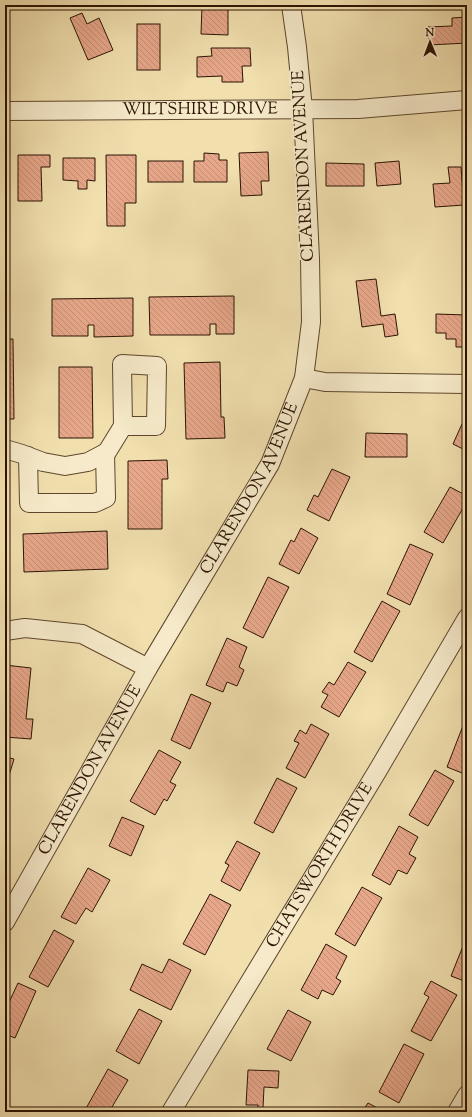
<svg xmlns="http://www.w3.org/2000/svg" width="472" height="1117" font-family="'Sorts Mill Goudy',serif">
  <defs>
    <pattern id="building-back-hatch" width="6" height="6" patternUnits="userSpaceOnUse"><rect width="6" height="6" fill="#e7a78a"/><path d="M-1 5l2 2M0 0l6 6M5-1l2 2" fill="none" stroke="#c68f75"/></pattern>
  </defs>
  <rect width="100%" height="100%" fill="#f1dfae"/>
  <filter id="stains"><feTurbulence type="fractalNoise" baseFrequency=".005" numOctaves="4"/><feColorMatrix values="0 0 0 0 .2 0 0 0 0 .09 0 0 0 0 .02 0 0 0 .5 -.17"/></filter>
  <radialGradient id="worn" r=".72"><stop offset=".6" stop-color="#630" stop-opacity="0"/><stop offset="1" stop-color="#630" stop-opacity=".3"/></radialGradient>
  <!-- building -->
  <g fill="url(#building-back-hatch)" stroke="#2c1302">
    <polygon points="202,5 228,5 228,35 201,34"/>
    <polygon points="82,13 87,24 99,18 113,50 88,60 70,18"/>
    <polygon points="467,17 467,43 429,45 428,27 452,26 452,18"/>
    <rect x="137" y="24" width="23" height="46"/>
    <polygon points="211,48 250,48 251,66 242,66 243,82 222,82 222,76 197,77 197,57 212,56"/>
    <polygon points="268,152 269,181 261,181 262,195 241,196 239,153"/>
    <polygon points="204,153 219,154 219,160 227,160 227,182 194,182 194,161 204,161"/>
    <polygon points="18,155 50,155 50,167 41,167 42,201 18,201"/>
    <polygon points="106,155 136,155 136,203 125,203 125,226 107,226"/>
    <polygon points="63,158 95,158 95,181 87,180 87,189 78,189 78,181 63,180"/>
    <rect x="148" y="161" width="35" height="21"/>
    <polygon points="399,161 401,184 377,186 375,163"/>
    <polygon points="326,163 364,164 364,186 326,186"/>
    <polygon points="448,167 461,167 464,205 435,207 433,184 450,183"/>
    <polygon points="376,279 381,316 395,314 398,335 385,337 383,324 362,327 356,281"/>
    <polygon points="234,296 234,334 216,334 216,324 210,324 210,335 150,335 149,297"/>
    <polygon points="133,298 133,336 94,337 94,325 88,325 88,336 52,336 52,299"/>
    <polygon points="436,314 467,315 467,347 456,347 456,339 446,339 446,333 436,333"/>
    <polygon points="5,339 13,339 14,419 5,419"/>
    <polygon points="220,362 221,417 224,417 225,438 186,439 184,363"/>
    <polygon points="59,367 92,367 93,438 59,438"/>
    <polygon points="462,424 467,426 467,456 463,454 465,450 453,444"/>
    <polygon points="366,433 407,434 407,457 365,457"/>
    <polygon points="167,460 168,479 162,479 162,529 128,529 128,461"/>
    <polygon points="332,469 350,477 329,521 307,510 314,495 318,497"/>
    <polygon points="450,487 467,496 467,501 443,543 424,532"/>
    <polygon points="301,528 318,538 299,574 279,564 291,540 294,542"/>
    <polygon points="107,531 108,569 24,572 23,534"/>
    <polygon points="410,544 433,554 410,605 387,594"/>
    <polygon points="268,577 289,587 263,638 243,628"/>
    <polygon points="382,601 400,611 372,662 354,652"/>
    <polygon points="227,638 247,647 239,667 244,670 237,686 227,682 223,692 206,685"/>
    <polygon points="348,662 366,672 339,717 321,707 328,695 322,692 329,682 334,685"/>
    <polygon points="5,665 31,668 26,719 33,719 31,739 5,737"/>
    <polygon points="191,694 211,703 190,749 171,740"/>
    <polygon points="464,723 467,724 467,775 447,767"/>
    <polygon points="311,724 329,734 305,778 286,768 299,743 294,741 300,730 306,734"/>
    <polygon points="159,750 181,762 170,782 176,785 167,801 164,799 155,815 130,801"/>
    <polygon points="5,757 14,759 5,789"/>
    <polygon points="435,770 454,781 428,826 409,815"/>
    <polygon points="277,778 297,788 273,833 254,823"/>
    <polygon points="122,817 144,826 131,856 109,846"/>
    <polygon points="399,826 418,837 409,854 416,858 407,874 398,870 390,885 372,875"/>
    <polygon points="237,841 260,853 240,891 221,881 229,865 225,863"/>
    <polygon points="88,868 110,880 92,912 86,908 76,924 61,917"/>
    <polygon points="362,887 382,898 355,946 335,934"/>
    <polygon points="210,894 231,905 205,955 183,944"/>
    <polygon points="54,930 74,941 48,987 29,977"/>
    <polygon points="467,936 467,982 451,976"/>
    <polygon points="326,944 347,956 336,978 341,981 333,995 322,990 318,999 301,990"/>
    <polygon points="169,959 191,970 171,1010 130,990 142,964 162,973"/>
    <polygon points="431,981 457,995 431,1041 411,1031 429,997 424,994"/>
    <polygon points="18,983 36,991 15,1038 5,1034 5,1011"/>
    <polygon points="139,1009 162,1021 139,1064 116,1051"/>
    <polygon points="288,1010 311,1022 291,1061 267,1049"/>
    <polygon points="404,1044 424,1054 399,1103 379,1092"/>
    <polygon points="108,1069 128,1080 109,1112 84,1112"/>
    <polygon points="248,1070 279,1071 278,1088 264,1087 263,1108 258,1108 258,1105 246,1105"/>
    <polygon points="368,1103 385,1112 362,1112"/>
  </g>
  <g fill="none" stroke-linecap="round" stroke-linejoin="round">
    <defs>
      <g id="minor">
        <path id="s1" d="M 5,111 L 358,109 L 467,100"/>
        <polyline points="304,378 325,382 467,384"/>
        <polyline points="5,449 22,454 43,462 65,466 88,462 107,452 123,426 122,364 157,366 156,426 123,426"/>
        <polyline points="28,456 29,503 95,503 106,498 105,453"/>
        <polyline points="5,631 25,628 82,634 148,668"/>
        <path id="s2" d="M 5,922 L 148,668 L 270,464 L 304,378 L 311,322 L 310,259 L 303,109 L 297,47 L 291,5"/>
        <path id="s3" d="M 171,1112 L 378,770 L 467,618"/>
        <polyline points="457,1112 467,1095"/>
      </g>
    </defs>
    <!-- minor casing -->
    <use href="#minor" stroke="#5d462d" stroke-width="20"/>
    <!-- minor -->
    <use href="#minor" stroke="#f6eaca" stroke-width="18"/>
  </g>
  <g text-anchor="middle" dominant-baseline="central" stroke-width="4" stroke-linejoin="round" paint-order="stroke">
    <!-- street labels -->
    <g font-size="17" fill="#2c1302" stroke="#f6eaca">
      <text stroke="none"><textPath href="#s1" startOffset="195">WILTSHIRE DRIVE</textPath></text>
      <text transform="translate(304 166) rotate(-93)">CLARENDON AVENUE</text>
      <text stroke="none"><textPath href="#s2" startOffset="498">CLARENDON AVENUE</textPath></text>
      <text stroke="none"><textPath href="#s2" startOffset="174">CLARENDON AVENUE</textPath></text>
      <text stroke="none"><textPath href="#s3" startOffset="288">CHATSWORTH DRIVE</textPath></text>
    </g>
  </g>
  <!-- margin -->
  <rect width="472" height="1117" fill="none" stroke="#f1dfae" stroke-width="20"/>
  <rect x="6" y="6" width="460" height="1105" fill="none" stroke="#2c1302" stroke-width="2"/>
  <rect x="10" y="10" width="452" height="1097" fill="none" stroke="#2c1302"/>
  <!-- north arrow -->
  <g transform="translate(430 42) rotate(359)" stroke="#f6eaca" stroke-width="3" paint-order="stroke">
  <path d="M0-3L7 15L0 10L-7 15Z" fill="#2c1302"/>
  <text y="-6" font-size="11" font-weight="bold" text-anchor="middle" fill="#2c1302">N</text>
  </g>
  <rect width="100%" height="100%" filter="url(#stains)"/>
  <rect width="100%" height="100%" fill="url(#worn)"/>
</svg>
